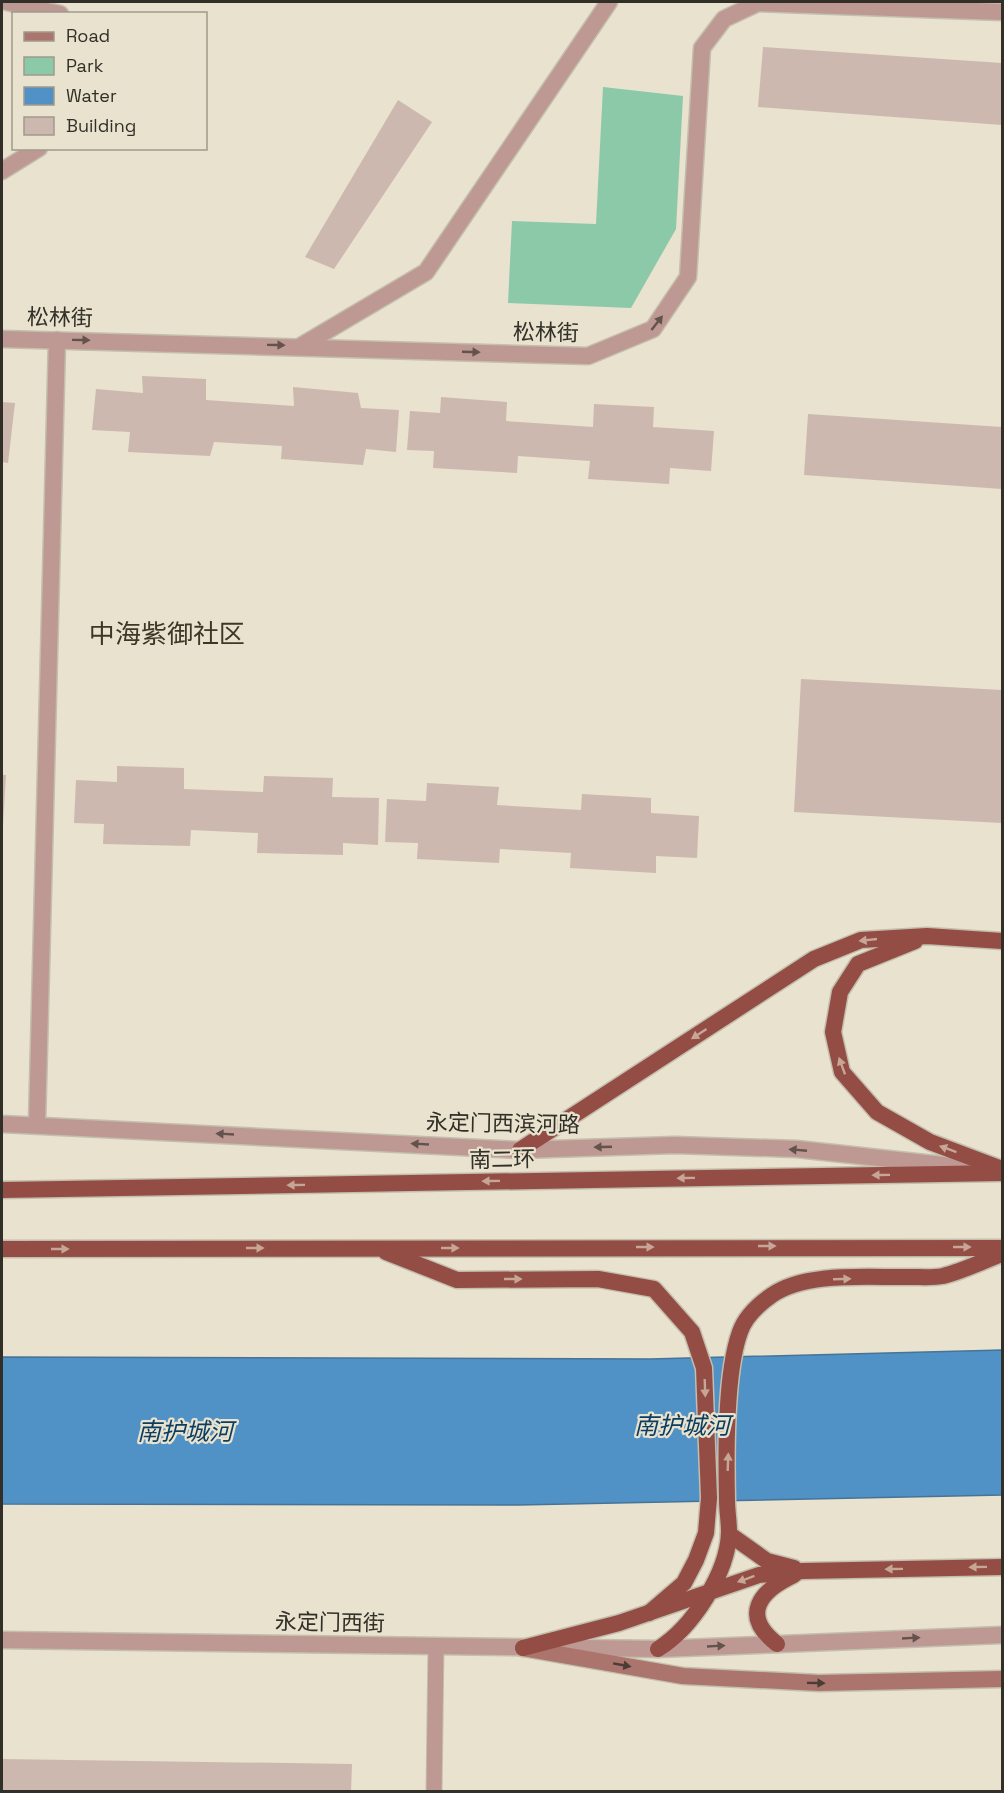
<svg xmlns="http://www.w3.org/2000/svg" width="1004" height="1793" font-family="'Space Grotesk','Noto Sans SC',sans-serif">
  <rect width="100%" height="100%" fill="#e8e2ce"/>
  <!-- green -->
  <polygon fill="#8bc9a9" points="603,87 683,96 676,229 631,308 508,303 512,221 596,224"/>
  <!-- water -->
  <polygon fill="#5091c6" stroke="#477496" stroke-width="1.5" points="1002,1350 1002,1495 518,1505 2,1504 2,1357 650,1359"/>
  <!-- building -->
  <g fill="#cdb8af">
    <polygon points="763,47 1002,63 1002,125 758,107"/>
    <polygon points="398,100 432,122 334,269 305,257"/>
    <polygon points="142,376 206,379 206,400 294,406 293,387 358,393 361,408 399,410 396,452 366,449 363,465 281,459 282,446 214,442 210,456 128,452 130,432 92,430 96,389 143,393"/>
    <polygon points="441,397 507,402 506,421 593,427 594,404 654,407 653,427 714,431 711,471 670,468 669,484 588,479 590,461 518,456 517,473 433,468 434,451 407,450 410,411 440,413"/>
    <polygon points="2,402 15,403 8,463 2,462"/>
    <polygon points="808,414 1002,427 1002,489 804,475"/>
    <polygon points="801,679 1002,690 1002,823 794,812"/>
    <polygon points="117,766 184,768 184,789 263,792 264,776 333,778 332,797 379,798 378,845 343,843 343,855 257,853 258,833 191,830 190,846 103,844 104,824 74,823 76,780 117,782"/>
    <polygon points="2,775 6,775 3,826 2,826"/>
    <polygon points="427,783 499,787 497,805 581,810 582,794 651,798 651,813 699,816 697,858 656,856 656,873 570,868 571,853 500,849 499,863 417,859 418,843 385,842 387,799 426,801"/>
    <polygon points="2,1759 352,1764 351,1792 2,1792"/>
  </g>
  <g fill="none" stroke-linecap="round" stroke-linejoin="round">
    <defs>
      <polyline id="service" points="434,1792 436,1646"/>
      <g id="minor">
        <polyline points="7,2 60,14"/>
        <polyline points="2,171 39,148"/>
        <polyline points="2,339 588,356 653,329 688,277 702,48 724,19 758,3 1002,12"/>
        <polyline points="301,346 426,272 609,2"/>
        <polyline points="37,1124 57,340"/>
      </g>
      <g id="tertiary">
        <polyline points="2,1124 520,1150 675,1145 797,1149 971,1168"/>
        <polyline points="2,1640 658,1649 1002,1635"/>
      </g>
      <polyline id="secondary" points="523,1648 683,1676 819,1683 1002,1679"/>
      <g id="trunk">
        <polyline points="915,941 858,964 840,992 833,1032 842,1072 877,1112 930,1142 1002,1169"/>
        <polyline points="520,1150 814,959 861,940 927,936 1002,941"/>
        <polyline points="2,1190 1002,1173"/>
        <polyline points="2,1249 1002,1248"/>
        <polyline points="386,1252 457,1280 598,1279 654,1289 692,1332 704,1368 709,1498 706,1533 696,1560 684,1583 649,1613"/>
        <polyline points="729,1534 767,1561 794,1568"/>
        <path d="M 777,1644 C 740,1615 760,1591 794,1575"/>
        <polyline points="523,1648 619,1623 759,1575 803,1571 1002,1567"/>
        <path d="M 658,1649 C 692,1628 728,1573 729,1532 C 729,1521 727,1511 727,1500 C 726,1455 725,1373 740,1332 C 745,1317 759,1304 772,1295 C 807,1271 869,1278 911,1277 C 921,1277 933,1278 943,1276 C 963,1271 983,1261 1002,1254"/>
      </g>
    </defs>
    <!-- service casing -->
    <use href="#service" stroke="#c3bead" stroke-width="17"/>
    <!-- minor casing -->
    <use href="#minor" stroke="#c3bead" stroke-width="19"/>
    <!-- tertiary casing -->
    <use href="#tertiary" stroke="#c3bead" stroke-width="19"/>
    <!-- secondary casing -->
    <use href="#secondary" stroke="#c3bead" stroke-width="19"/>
    <!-- trunk casing -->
    <use href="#trunk" stroke="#c3bead" stroke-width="19"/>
    <!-- service -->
    <use href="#service" stroke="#be9892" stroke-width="15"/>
    <!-- minor -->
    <use href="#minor" stroke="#be9892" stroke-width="16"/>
    <!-- tertiary -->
    <use href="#tertiary" stroke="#be9892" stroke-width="16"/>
    <!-- secondary -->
    <use href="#secondary" stroke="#ab746c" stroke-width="16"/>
    <!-- trunk -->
    <use href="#trunk" stroke="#944d44" stroke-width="16"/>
  </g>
  <!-- one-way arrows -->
  <defs><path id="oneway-solid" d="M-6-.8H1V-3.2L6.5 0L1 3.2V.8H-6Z" transform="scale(1.5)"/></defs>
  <g fill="#62544c">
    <use href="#oneway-solid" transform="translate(657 323) rotate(-52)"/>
    <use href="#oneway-solid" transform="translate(81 340) rotate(1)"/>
    <use href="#oneway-solid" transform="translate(276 345) rotate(1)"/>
    <use href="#oneway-solid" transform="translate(471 352) rotate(2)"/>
    <use href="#oneway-solid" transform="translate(225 1134) rotate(-177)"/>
    <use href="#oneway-solid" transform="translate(420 1144) rotate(-177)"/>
    <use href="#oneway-solid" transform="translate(603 1147) rotate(178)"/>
    <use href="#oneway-solid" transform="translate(798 1150) rotate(-175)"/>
    <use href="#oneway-solid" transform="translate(911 1638) rotate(-3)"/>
    <use href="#oneway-solid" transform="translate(716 1646) rotate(-3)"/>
  </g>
  <g fill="#c6a697">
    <use href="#oneway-solid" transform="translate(868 940) rotate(174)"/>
    <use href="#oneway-solid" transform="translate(699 1034) rotate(147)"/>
    <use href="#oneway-solid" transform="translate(842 1066) rotate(-110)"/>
    <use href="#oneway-solid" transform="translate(948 1149) rotate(-160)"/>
    <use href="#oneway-solid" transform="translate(881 1175) rotate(179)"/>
    <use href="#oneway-solid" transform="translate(686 1178) rotate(179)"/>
    <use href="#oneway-solid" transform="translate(491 1181) rotate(179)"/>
    <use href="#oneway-solid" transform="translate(296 1185) rotate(179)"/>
    <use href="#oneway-solid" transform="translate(767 1246)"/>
    <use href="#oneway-solid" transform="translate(645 1247)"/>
    <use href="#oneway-solid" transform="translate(962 1247)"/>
    <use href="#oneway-solid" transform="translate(255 1248)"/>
    <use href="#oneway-solid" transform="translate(450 1248)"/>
    <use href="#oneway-solid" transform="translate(60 1249)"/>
    <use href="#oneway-solid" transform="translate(513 1279)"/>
    <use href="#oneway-solid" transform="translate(842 1279) rotate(-2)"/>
    <use href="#oneway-solid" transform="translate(705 1388) rotate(88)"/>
    <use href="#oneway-solid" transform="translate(728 1462) rotate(-88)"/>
    <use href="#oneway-solid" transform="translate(978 1567) rotate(179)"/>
    <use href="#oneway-solid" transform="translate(894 1569) rotate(179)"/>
    <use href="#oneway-solid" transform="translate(746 1579) rotate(160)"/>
  </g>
  <g fill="#493d35">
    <use href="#oneway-solid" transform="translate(622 1665) rotate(10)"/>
    <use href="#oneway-solid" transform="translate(816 1683) rotate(1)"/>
  </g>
  <g text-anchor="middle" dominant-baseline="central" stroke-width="4.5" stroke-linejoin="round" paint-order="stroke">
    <!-- street labels -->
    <g font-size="22" fill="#312f27" stroke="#e8e2ce">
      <text transform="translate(60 317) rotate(1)">松林街</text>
      <text transform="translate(546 332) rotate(1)">松林街</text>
      <text transform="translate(503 1123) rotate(1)">永定门西滨河路</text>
      <text transform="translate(502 1159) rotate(-1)">南二环</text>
      <text transform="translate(330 1622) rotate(1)">永定门西街</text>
    </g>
    <!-- water labels -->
    <g font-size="24" font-style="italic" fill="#0c3e62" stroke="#e8e2ce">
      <text x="682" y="1425">南护城河</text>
      <text x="185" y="1431">南护城河</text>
    </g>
    <!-- quarter labels -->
    <g font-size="26" fill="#3c3727" stroke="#e8e2ce">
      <text x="167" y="634">中海紫御社区</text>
    </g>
  </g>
  <!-- border -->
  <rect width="1004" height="1793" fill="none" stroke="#312f27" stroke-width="6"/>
  <!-- legend -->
  <rect x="12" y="12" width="195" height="138" fill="#e8e2ce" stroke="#9f9a8b" stroke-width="1.5"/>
  <rect x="24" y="32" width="30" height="9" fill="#ab746c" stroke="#9f9a8b" stroke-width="1.5"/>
  <text x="66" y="42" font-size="18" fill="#312f27">Road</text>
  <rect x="24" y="57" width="30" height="18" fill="#8bc9a9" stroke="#9f9a8b" stroke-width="1.5"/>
  <text x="66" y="72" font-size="18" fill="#312f27">Park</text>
  <rect x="24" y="87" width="30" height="18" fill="#5091c6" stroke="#9f9a8b" stroke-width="1.5"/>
  <text x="66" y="102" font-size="18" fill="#312f27">Water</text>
  <rect x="24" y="117" width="30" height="18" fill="#cdb8af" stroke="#9f9a8b" stroke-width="1.5"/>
  <text x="66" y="132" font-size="18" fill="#312f27">Building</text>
</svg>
